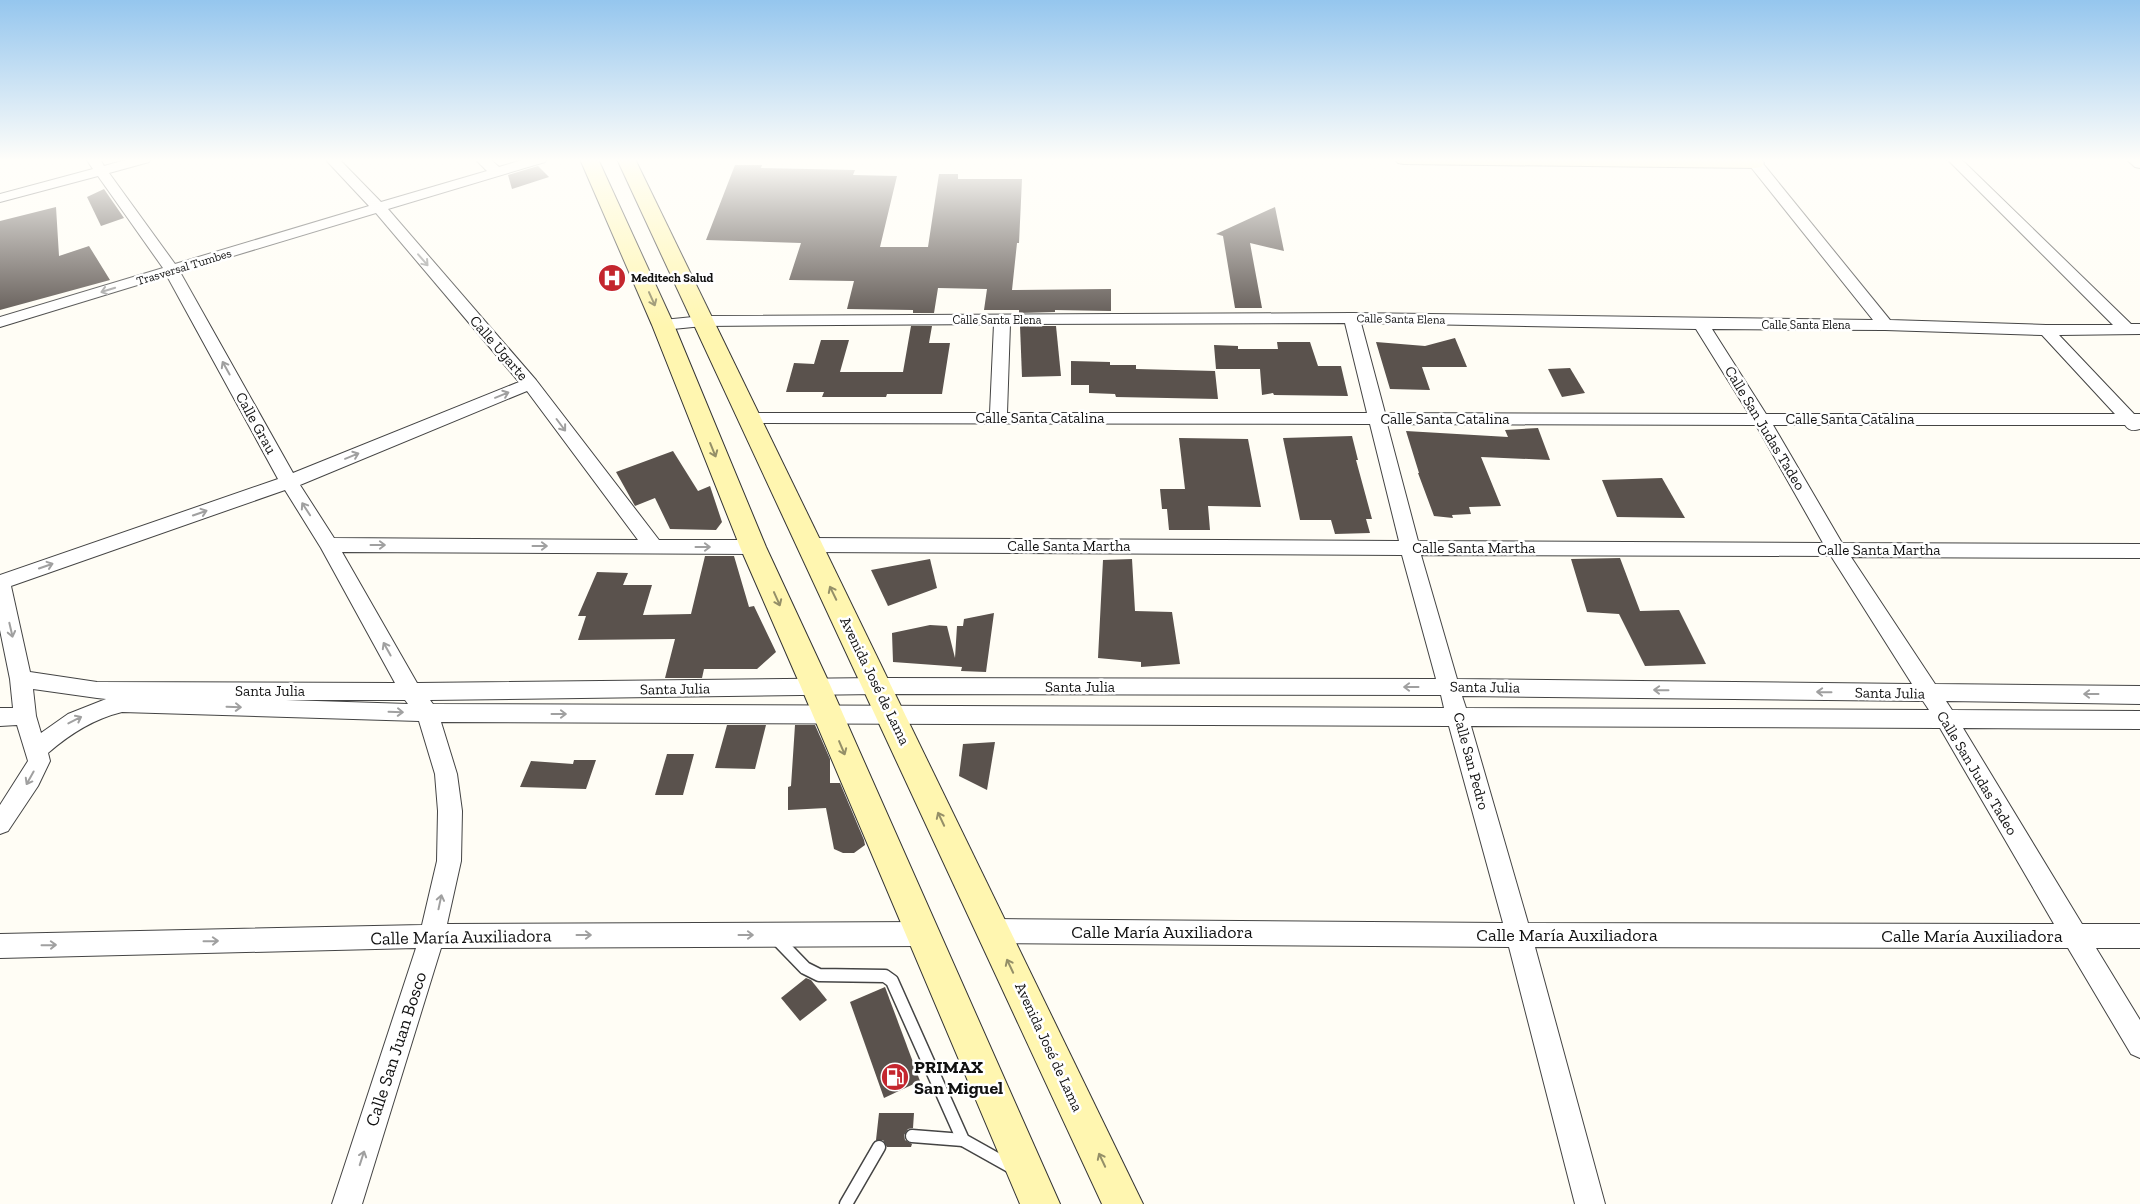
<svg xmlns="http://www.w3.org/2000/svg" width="2140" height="1204" font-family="'Zilla Slab',serif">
  <rect width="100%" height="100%" fill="#fffdf5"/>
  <!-- building -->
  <g fill="#5a524d">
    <polygon points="735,165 762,165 761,168 855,170 853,175 897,176 880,247 928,247 939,174 958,174 958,179 1022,179 1019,243 1017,243 1012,290 1111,289 1111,311 1055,310 1055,312 1019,313 1019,310 984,310 987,289 938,288 934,313 913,313 913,310 847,309 854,281 789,280 801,243 706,240"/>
    <polygon points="538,166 549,177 512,189 508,175"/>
    <polygon points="104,189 124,218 101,226 87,197"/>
    <polygon points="56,207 59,256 89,246 110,280 0,310 0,221"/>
    <polygon points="1275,207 1284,251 1250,243 1262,308 1235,308 1223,236 1216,234"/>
    <polygon points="911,326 932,326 929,343 950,343 942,394 887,394 886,397 822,397 824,392 786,392 794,363 814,364 821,340 849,340 840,372 903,372"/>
    <polygon points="1020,326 1056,326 1061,376 1022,377"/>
    <polygon points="1455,338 1467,367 1422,367 1430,390 1390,389 1376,342 1425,346"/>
    <polygon points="1277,342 1310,342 1318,366 1341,366 1348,396 1274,395 1273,393 1262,395 1260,369 1216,369 1214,345 1238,346 1238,349 1278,349"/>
    <polygon points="1071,361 1110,362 1110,365 1136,365 1136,369 1215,371 1218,399 1116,397 1115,394 1089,393 1089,385 1071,385"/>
    <polygon points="1570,368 1585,393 1562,397 1548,369"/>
    <polygon points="1538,428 1550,460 1481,457 1501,506 1469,507 1471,514 1452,515 1453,518 1434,516 1418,473 1419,473 1406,431 1508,437 1505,430"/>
    <polygon points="1352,436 1358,460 1356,460 1372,519 1366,519 1370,533 1335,534 1331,520 1300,520 1283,438"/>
    <polygon points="1179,438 1248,439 1261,507 1208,506 1210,530 1169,530 1167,509 1162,509 1160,489 1185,489"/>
    <polygon points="673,451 698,491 710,486 722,522 716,530 670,529 655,498 635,506 616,472"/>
    <polygon points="1662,478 1685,518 1617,517 1602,480"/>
    <polygon points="705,556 734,556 749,607 754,606 776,652 757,669 704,669 702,678 665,678 675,639 578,640 586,616 578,616 597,572 628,573 623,585 652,585 643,615 691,614"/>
    <polygon points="1620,558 1640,611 1679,610 1706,664 1645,666 1619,614 1587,612 1571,559"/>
    <polygon points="930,559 937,588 888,606 871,570"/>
    <polygon points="1132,559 1135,611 1172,612 1180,664 1141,667 1141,662 1098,658 1103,560"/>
    <polygon points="994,613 986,672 961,671 962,667 893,662 892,633 930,625 947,626 955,658 957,626 963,626 964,619"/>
    <polygon points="727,725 766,725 755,769 715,768"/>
    <polygon points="795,725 815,725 830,759 830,783 840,783 864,840 865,845 854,853 843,853 834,849 826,808 788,810 788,787 791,786"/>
    <polygon points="995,742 987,790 959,776 963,744"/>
    <polygon points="667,754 694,754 683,795 655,795"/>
    <polygon points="574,760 596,760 586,789 520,787 531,761 573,764"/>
    <polygon points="806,978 811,980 827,1000 800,1021 781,998"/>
    <polygon points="885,987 920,1081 884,1098 850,1002"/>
    <polygon points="879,1113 914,1113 913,1128 908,1129 904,1135 905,1140 912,1144 911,1147 887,1147 883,1140 876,1140"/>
  </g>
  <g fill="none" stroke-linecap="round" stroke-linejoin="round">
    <defs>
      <g id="lane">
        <polyline points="775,937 805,968 819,975 885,976 892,981 963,1140 1013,1168"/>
        <polyline points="912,1136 963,1140"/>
        <polyline points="846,1204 879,1147"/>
      </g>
      <g id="street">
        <path d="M 86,159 L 100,159 L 104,166 L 129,159 L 151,159 L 149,162 L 109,173 L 175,264 L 369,206 L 325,159 L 339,159 L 381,202 L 487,171 L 475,159 L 490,159 L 499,167 L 526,159 L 547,159 L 545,162 L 388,209 L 536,380 L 659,540 L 753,540 L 760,542 L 763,547 L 760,552 L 753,554 L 342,552 L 417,683 L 878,678 L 1436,679 L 1402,555 L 809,552 L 802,550 L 799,545 L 802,540 L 809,538 L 1399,541 L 1370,424 L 749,423 L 743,422 L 740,418 L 743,414 L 749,413 L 990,413 L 994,324 L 703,326 L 663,330 L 657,328 L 655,325 L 657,322 L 663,320 L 703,316 L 1352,313 L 1873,320 L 1750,166 L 1748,163 L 1755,159 L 1760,160 L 1890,320 L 2046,325 L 2113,325 L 1947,159 L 1961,159 L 2131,324 L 2140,324 L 2140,334 L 2059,335 L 2134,414 L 2140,414 L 2140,429 C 2134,431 2129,431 2125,425 L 1773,425 L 1842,543 L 2140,544 L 2140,558 L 1851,557 L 1935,684 L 2140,686 L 2140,704 L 1946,701 L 1952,710 L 2140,711 L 2140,729 L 1963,728 L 2082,924 L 2140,924 L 2140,948 L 2096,948 L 2140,1020 L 2140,1058 L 2131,1054 L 2068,948 L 1535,947 L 1605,1204 L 1575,1204 L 1509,947 L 994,943 L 985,939 L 981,931 L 985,923 L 994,919 L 1503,923 L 1449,726 L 441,722 L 457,774 L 462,811 L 461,861 L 447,924 L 923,922 L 932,926 L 936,934 L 932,942 L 923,946 L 441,948 L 362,1204 L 332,1204 L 416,948 L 0,958 L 0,934 L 422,925 L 437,861 L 438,811 L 435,774 L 419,721 L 122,712 C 93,719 70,734 48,753 L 50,761 L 38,786 L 8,831 L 0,834 L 0,805 L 28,761 L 17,725 L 0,726 L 0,708 L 13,708 L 10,679 L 0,630 L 0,575 L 278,479 L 167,276 L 0,327 L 0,317 L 163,268 L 98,176 L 0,202 L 0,194 L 93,169 ZM 376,213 L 519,382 L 293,473 L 180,272 ZM 1345,323 L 1367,413 L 1007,413 L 1010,324 ZM 1361,323 L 1696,329 L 1749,414 L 1385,413 ZM 1712,329 L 1885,330 L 2042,335 L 2115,414 L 1766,414 ZM 527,391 L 638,540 L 334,538 L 300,485 ZM 1387,424 L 1756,425 L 1823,543 L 1418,541 ZM 285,490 L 321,548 L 395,683 L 97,682 L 30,672 L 11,586 ZM 1421,555 L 1831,556 L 1912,684 L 1457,679 ZM 33,689 L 97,698 L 106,699 L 68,714 L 41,733 L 36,716 ZM 878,694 L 1441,695 L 1444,708 L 433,704 L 430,700 ZM 1462,696 L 1923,701 L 1929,710 L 1466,708 ZM 286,700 L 405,700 L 408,704 ZM 1471,726 L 1940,728 L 2054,924 L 1528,923 Z"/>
        <polygon points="2126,159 2140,159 2140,168 2135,167"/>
      </g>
      <g id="secondary">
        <polygon points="580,159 598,159 674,325 766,547 831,687 1060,1204 1020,1204 801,687 740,547 652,325"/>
        <polygon points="617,159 635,159 1143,1204 1102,1204"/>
        <polygon points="1395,159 1761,159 1764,163 1761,167 1755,168 1404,164 1398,163"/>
      </g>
    </defs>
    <!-- lane casing -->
    <use href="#lane" stroke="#444" stroke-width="15"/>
    <!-- street casing -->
    <use href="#street" stroke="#444" stroke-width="2"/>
    <!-- secondary casing -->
    <use href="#secondary" stroke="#333" stroke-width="2"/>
    <!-- lane -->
    <use href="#lane" stroke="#fff" stroke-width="12"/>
    <!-- street -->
    <use href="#street" fill="#fff" fill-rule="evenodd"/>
    <!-- secondary -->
    <use href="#secondary" fill="#fff6b0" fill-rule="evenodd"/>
  </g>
  <!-- one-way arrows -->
  <defs><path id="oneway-shaft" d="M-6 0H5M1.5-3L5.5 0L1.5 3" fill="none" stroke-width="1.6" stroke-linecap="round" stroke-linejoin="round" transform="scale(1.25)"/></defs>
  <g stroke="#a0a0a0">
    <use href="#oneway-shaft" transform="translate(423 260) rotate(49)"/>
    <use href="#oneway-shaft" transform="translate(108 290) rotate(163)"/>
    <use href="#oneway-shaft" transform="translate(226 368) rotate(-119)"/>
    <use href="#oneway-shaft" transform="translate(502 395) rotate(-22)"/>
    <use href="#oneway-shaft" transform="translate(561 425) rotate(53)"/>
    <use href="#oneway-shaft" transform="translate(352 456) rotate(-22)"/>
    <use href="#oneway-shaft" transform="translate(306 509) rotate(-123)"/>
    <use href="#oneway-shaft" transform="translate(200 513) rotate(-19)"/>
    <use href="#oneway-shaft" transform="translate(378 545)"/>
    <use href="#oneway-shaft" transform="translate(540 546)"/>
    <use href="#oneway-shaft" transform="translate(703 547)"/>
    <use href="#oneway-shaft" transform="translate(46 566) rotate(-19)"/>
    <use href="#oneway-shaft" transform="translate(11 630) rotate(77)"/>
    <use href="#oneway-shaft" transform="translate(387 649) rotate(-119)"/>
    <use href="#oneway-shaft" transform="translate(1411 687) rotate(-180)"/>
    <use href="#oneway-shaft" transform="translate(1661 690) rotate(-179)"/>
    <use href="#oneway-shaft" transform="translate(1824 692) rotate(-179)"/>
    <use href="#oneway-shaft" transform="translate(2091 694) rotate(-180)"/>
    <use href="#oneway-shaft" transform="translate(234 707) rotate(2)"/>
    <use href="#oneway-shaft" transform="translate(396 712) rotate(2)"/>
    <use href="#oneway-shaft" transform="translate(559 714)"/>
    <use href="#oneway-shaft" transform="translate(75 720) rotate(-27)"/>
    <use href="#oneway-shaft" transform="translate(30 778) rotate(119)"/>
    <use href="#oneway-shaft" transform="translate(440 902) rotate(-78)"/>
    <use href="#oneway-shaft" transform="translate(584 935)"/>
    <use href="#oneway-shaft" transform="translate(746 935)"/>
    <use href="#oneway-shaft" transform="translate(211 941) rotate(-1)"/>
    <use href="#oneway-shaft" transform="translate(49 945) rotate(-1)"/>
    <use href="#oneway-shaft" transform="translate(362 1158) rotate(-72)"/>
  </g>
  <g stroke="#948f68">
    <use href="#oneway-shaft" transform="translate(652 299) rotate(66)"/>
    <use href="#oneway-shaft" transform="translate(713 450) rotate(68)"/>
    <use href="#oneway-shaft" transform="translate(833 593) rotate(-116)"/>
    <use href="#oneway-shaft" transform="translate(777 599) rotate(66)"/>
    <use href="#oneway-shaft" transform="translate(842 748) rotate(67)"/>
    <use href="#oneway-shaft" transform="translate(941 819) rotate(-115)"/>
    <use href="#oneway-shaft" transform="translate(1010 966) rotate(-115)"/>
    <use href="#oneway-shaft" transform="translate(1102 1160) rotate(-115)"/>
  </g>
  <!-- sky -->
  <linearGradient id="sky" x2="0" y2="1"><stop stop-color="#95c6ee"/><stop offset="0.49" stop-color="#fffefa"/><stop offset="1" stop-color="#fffefa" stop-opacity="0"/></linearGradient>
  <rect width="2140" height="327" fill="url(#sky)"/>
  <!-- icons -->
  <defs>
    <symbol id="hospital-disc" viewBox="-11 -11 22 22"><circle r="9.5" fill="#c4262e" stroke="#fff"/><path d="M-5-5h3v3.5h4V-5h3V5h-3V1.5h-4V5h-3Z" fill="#fff"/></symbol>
    <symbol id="fuel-disc" viewBox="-11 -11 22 22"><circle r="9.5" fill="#c4262e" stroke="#fff"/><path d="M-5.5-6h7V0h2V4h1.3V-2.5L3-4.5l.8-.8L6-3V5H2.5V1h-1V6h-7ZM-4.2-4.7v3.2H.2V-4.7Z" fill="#fff"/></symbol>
  </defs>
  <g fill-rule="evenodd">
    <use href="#hospital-disc" x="596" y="262" width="32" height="32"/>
    <use href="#fuel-disc" x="879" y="1061" width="32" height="32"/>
  </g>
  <g text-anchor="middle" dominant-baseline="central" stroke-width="5" stroke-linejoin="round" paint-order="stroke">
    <!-- far-street labels -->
    <g font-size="12" fill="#111" stroke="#fff">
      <text transform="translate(184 267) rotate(-17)">Trasversal Tumbes</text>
      <text transform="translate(1401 319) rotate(1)">Calle Santa Elena</text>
      <text x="997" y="320">Calle Santa Elena</text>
      <text x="1806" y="325">Calle Santa Elena</text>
    </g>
    <!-- far-poi labels -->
    <g font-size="12" font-weight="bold" fill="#111" stroke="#fff" text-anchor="start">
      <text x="631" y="278">Meditech Salud</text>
    </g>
    <!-- street labels -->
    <g font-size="15" fill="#111" stroke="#fff">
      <text transform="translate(499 348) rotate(49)">Calle Ugarte</text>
      <text x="1040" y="418">Calle Santa Catalina</text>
      <text x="1445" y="419">Calle Santa Catalina</text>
      <text x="1850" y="419">Calle Santa Catalina</text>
      <text transform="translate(256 423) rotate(61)">Calle Grau</text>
      <text transform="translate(1765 428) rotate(59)">Calle San Judas Tadeo</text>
      <text x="1069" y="546">Calle Santa Martha</text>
      <text x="1474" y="548">Calle Santa Martha</text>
      <text x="1879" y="550">Calle Santa Martha</text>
      <text transform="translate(875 681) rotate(64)">Avenida José de Lama</text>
      <text x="1080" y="687">Santa Julia</text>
      <text transform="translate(1485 687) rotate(1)">Santa Julia</text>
      <text transform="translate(675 689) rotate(-1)">Santa Julia</text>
      <text x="270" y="691">Santa Julia</text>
      <text transform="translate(1890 693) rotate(1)">Santa Julia</text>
      <text transform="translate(1471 761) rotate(75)">Calle San Pedro</text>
      <text transform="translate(1977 773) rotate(59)">Calle San Judas Tadeo</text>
      <text transform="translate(1049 1047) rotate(65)">Avenida José de Lama</text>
    </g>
    <!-- near-street labels -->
    <g font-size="18" fill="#111" stroke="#fff">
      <text x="1162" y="932">Calle María Auxiliadora</text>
      <text x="1567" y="935">Calle María Auxiliadora</text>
      <text x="1972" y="936">Calle María Auxiliadora</text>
      <text transform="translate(461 937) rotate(-1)">Calle María Auxiliadora</text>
      <text transform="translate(396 1049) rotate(-72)">Calle San Juan Bosco</text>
    </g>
    <!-- near-poi labels -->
    <g font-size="18" font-weight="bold" fill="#111" stroke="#fff" text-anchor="start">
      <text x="914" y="1067">PRIMAX<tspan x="914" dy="21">San Miguel</tspan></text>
    </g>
  </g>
</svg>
